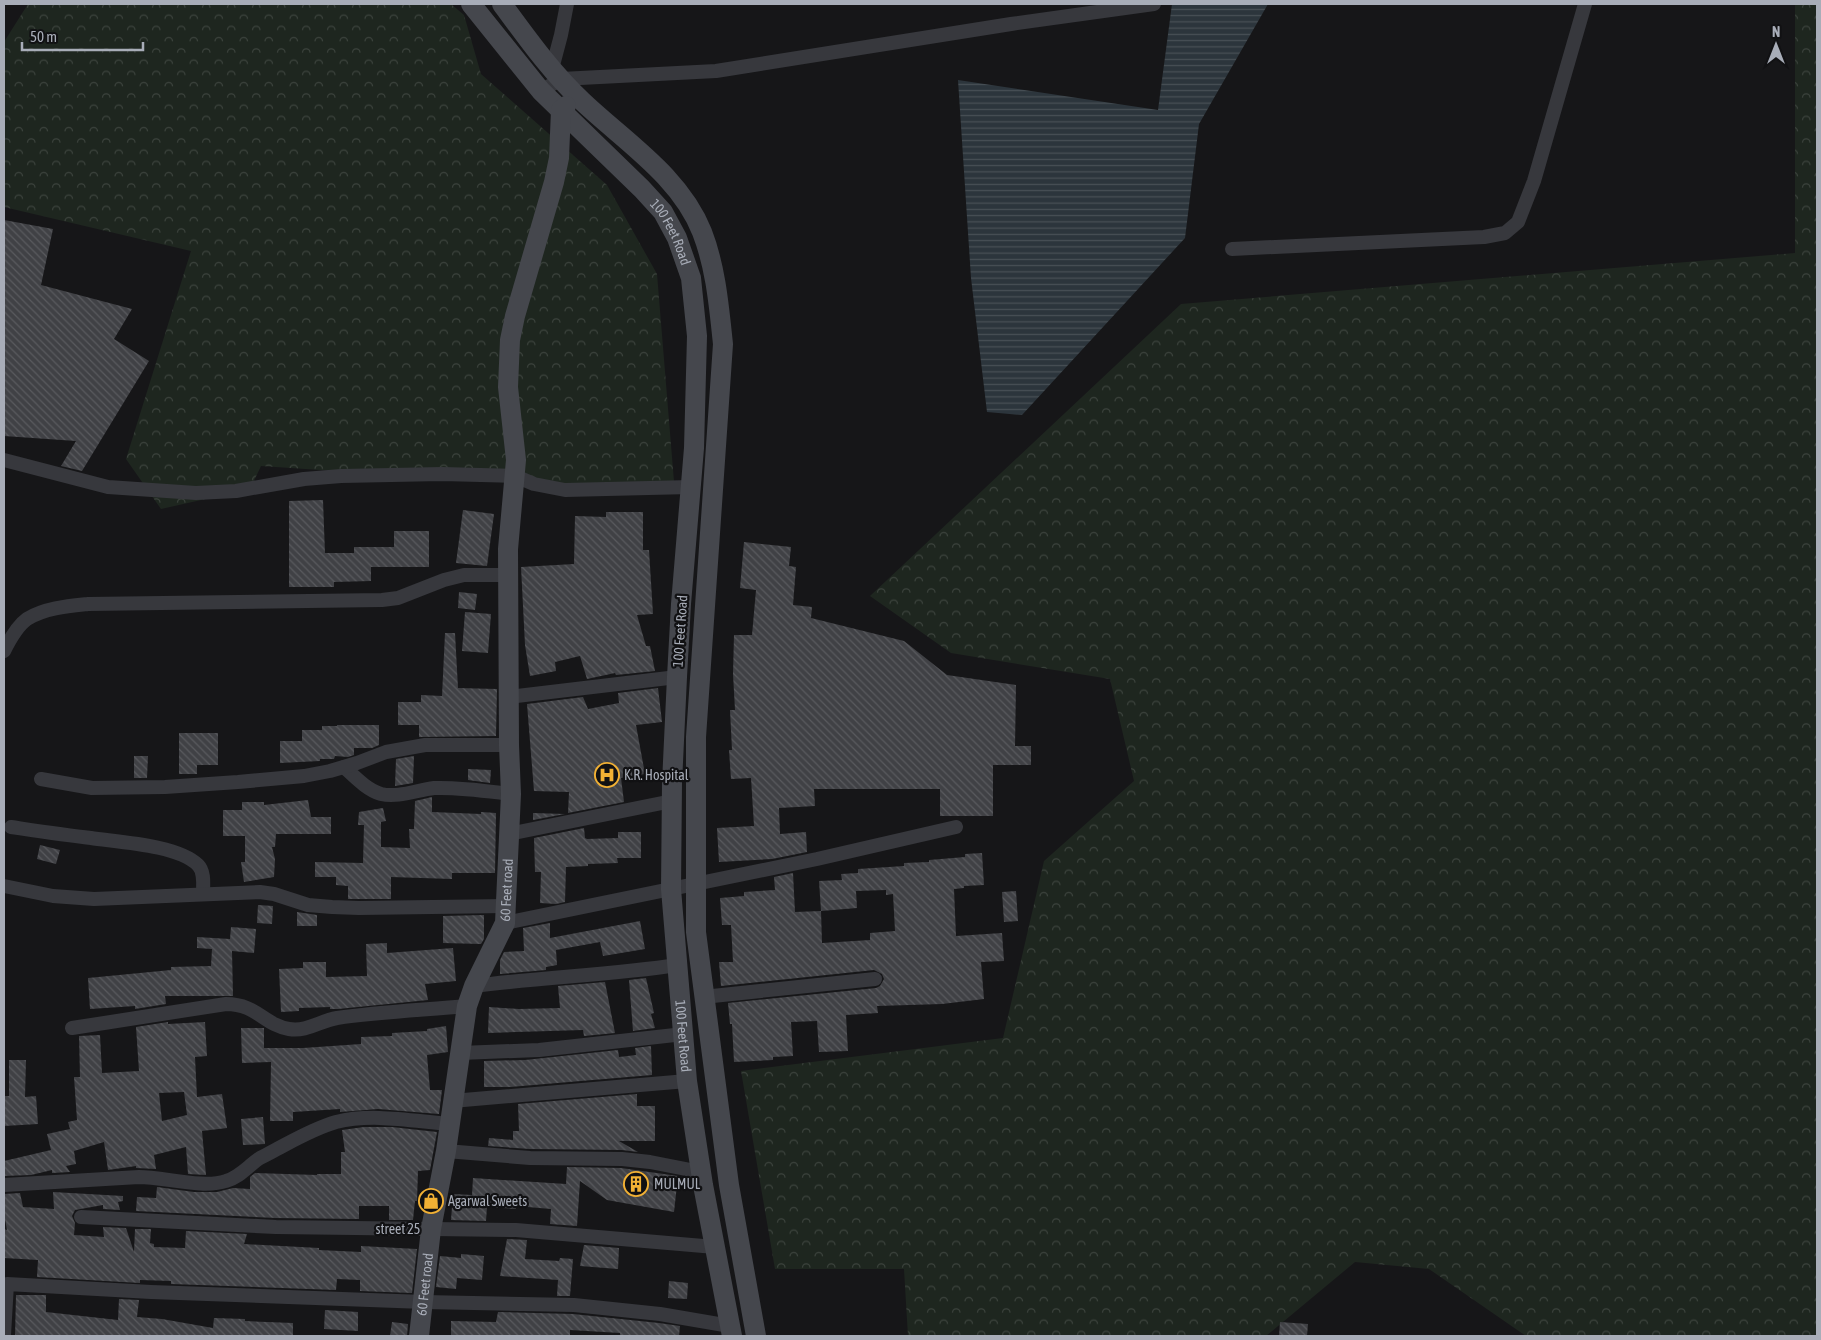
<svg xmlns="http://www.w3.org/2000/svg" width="1821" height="1340" font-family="'Asap Condensed',sans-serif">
  <defs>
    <pattern id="forest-crowns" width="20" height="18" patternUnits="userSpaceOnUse" patternTransform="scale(1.25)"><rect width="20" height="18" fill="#1e261f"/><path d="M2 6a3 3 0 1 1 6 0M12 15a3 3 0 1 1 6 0" fill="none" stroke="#3c433d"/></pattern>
    <pattern id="water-rules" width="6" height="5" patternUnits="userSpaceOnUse" patternTransform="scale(1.25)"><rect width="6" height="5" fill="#2c353c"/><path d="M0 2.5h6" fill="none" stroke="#485056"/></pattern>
    <pattern id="building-back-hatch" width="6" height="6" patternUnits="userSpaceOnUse" patternTransform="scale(1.25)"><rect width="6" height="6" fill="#404145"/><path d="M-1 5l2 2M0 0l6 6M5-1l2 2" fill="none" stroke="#595a5e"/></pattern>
  </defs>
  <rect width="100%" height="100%" fill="#161618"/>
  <!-- forest -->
  <g fill="url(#forest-crowns)">
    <polygon points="28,4 451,4 464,15 481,74 607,185 657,274 675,494 261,466 250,489 161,509 126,459 191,251 4,207 4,42"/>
    <polygon points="1795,4 1817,4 1817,1336 1526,1336 1429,1269 1355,1262 1266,1336 908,1336 904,1269 775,1269 741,1071 1003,1038 1044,861 1134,781 1110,679 951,653 870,596 1181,304 1795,253"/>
  </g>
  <!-- water -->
  <polygon fill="url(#water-rules)" points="1172,4 1268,4 1199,124 1185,238 1022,415 987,412 971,278 958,80 1158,110"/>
  <!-- building -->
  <g fill="url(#building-back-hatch)" fill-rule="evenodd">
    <polygon points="4,220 53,229 41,285 132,309 114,339 149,361 82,471 61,466 76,441 4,436"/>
    <polygon points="323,500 325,553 354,553 354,547 394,547 394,531 429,531 429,567 371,567 371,581 334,582 334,587 289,587 289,501"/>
    <polygon points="463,510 494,514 487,566 456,563"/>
    <polygon points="606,512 643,512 643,550 649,550 653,614 637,615 646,646 650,646 655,671 616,675 615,673 587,679 580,656 555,662 556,671 530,676 525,645 521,567 574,564 575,516 606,517"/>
    <polygon points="744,542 791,547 789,566 796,567 793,605 812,607 811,618 904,641 947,675 1016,685 1015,746 1031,746 1031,765 993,765 993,816 940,816 940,789 814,789 815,806 779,808 780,834 806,832 807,852 772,859 719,862 717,828 754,826 751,778 731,779 729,750 732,750 730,710 735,710 733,674 734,635 752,635 756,590 740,588"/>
    <polygon points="459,592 477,594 475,610 458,608"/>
    <polygon points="465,612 491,614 488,653 462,651"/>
    <polygon points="445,633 455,633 458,688 497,689 496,736 419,737 419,725 398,725 398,702 421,702 421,695 442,696"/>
    <polygon points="658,688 662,722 636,725 645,774 621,778 624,802 568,813 569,792 534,791 527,704 583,697 588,709 619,703 618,693"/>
    <polygon points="337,725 379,725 379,745 372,748 354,748 354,755 348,757 335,756 334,759 320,759 320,761 280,763 280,741 302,741 302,730 322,730 322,726 337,726"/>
    <polygon points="179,733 218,733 218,765 197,765 197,774 179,774"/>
    <polygon points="134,756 148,756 147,778 134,778"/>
    <polygon points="414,756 413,783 395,786 396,759"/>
    <polygon points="468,769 491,770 490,783 468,780"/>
    <polygon points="432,797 432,812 481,814 481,812 496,813 495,873 452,873 452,879 391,877 391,899 348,899 348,886 336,885 336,877 315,877 315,862 363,863 364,825 358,825 359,812 383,808 386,821 381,822 381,847 410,848 409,829 414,829 415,801"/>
    <polygon points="308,800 311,817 331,817 331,834 276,834 275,847 272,847 275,859 274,877 244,882 241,862 245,862 245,836 223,836 223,810 242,810 242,802 264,802 264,805"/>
    <polygon points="533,813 565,814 533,820"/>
    <polygon points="584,828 585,838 587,839 618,838 618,832 641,832 641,858 617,858 618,863 588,864 588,866 566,867 565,902 556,904 540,903 541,872 535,872 534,838"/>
    <polygon points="40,845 60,850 56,864 37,859"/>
    <path d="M 982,853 L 984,885 L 964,886 L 964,888 L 954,889 L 956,936 L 1002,933 L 1004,961 L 981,962 L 984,999 L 942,1004 L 877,1006 L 878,1013 L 846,1015 L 848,1051 L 819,1052 L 817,1021 L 791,1022 L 793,1056 L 773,1057 L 773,1060 L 734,1062 L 732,1024 L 730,1024 L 728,1003 L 876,988 L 880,986 L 884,979 L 882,974 L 874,970 L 721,986 L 719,962 L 733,962 L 731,925 L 722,925 L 720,898 L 744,896 L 744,892 L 775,890 L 774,877 L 793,873 L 795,912 L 821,911 L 819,881 L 842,880 L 841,874 L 858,873 L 858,869 L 904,866 L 904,863 L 929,862 L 929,860 L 965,857 L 965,854 ZM 886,890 L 886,895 L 893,894 L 895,931 L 870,933 L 870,940 L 822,943 L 821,911 L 857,908 L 856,891 Z"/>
    <polygon points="1016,891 1018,921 1004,922 1002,892"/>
    <polygon points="258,905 273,906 272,924 257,923"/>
    <polygon points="297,912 317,915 317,926 297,926"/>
    <polygon points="484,915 484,939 481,944 443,943 443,916"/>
    <polygon points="640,921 645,949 603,956 600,942 556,950 557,965 546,967 546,970 500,974 500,960 504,952 524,951 523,928 550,923 550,938"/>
    <polygon points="231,927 256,929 254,953 232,951 233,996 165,996 166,1004 135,1009 135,1006 90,1009 88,978 171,970 171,967 211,966 212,949 197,948 197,937 230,939"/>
    <polygon points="387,943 387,953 453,948 456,981 425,984 428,1000 338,1009 330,1009 330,1007 299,1008 299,1011 281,1012 279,969 303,968 303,962 326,962 326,977 367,976 366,944"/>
    <polygon points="646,978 654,1013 651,1014 655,1028 633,1031 629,980"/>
    <polygon points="605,982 615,1033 584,1036 583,1030 488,1033 489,1007 519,1009 560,1008 558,986"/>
    <path d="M 168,1022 L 168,1024 L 205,1022 L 207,1056 L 195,1057 L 197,1097 L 222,1094 L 227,1128 L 202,1131 L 206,1175 L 188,1174 L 186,1147 L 154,1155 L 156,1169 L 136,1168 L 136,1166 L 108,1170 L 104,1142 L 74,1151 L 76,1164 L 66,1166 L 70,1172 L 52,1173 L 52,1170 L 31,1175 L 4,1176 L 4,1161 L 51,1150 L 47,1134 L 70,1129 L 68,1122 L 77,1120 L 74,1077 L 80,1077 L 79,1036 L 100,1035 L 102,1073 L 139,1071 L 136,1027 ZM 184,1092 L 187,1115 L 162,1121 L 159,1093 Z"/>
    <polygon points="446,1026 448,1052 427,1055 430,1090 442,1090 439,1114 378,1109 340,1112 340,1109 293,1112 293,1121 270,1121 271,1062 242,1063 241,1028 264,1028 264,1048 303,1048 361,1044 361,1037 392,1036 392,1033 427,1031 427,1029"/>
    <polygon points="651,1046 652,1075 510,1087 484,1087 484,1061 525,1060 618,1050 619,1057 636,1055 635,1048"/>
    <polygon points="9,1060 26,1060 25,1097 36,1096 38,1124 4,1126 4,1096 9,1096"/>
    <polygon points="637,1094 637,1106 655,1106 655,1141 619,1141 638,1152 622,1150 530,1149 488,1146 489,1138 513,1140 513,1131 519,1131 518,1104"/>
    <polygon points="263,1117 265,1144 243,1145 241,1119"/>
    <polygon points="364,1127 392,1127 437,1132 430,1170 418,1171 417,1201 415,1201 413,1220 389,1220 389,1206 359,1206 359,1219 276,1218 136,1211 137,1197 156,1198 157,1187 194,1192 217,1192 233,1188 250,1189 250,1177 255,1173 317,1175 317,1174 341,1174 341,1152 345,1152 342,1130"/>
    <polygon points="567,1167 621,1168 678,1176 674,1212 607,1200 580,1181 577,1226 550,1224 551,1209 516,1206 516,1209 487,1207 486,1221 451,1220 453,1194 472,1195 473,1178 566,1184"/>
    <polygon points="53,1192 123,1196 123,1201 118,1202 120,1210 103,1209 103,1205 75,1210 72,1216 75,1223 74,1235 104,1237 103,1227 126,1228 134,1252 135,1229 151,1229 150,1243 154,1244 154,1247 185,1248 186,1231 247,1234 244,1244 319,1248 319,1250 361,1252 361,1246 417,1249 412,1293 360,1291 360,1280 337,1279 336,1290 171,1284 171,1281 140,1280 140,1283 37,1277 38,1260 4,1258 4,1229 7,1230 4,1214 4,1194 20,1193 23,1207 54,1209"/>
    <polygon points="507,1239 527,1240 525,1259 559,1261 560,1258 573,1259 570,1296 557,1296 558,1280 500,1276"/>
    <polygon points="584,1245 619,1248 618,1269 580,1266"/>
    <polygon points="461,1254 484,1256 482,1280 457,1278 456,1289 436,1287 440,1256 461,1258"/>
    <polygon points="669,1281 688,1283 687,1299 668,1298"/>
    <polygon points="16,1295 46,1295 46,1312 118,1320 119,1299 139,1300 137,1317 162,1319 213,1328 214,1318 245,1319 245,1321 293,1323 293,1336 15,1336"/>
    <polygon points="325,1310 358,1312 358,1331 324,1329"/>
    <polygon points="498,1312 573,1314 659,1323 680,1326 679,1336 620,1336 620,1333 570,1330 570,1336 451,1336 451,1321 496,1322"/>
    <polygon points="392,1322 408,1324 407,1336 390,1336"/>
    <polygon points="1280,1322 1308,1324 1307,1336 1279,1336"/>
  </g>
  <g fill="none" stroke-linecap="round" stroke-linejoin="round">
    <!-- street -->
    <g stroke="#37383d" stroke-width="14">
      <polyline points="552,69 561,35 567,4"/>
      <polyline points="541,91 561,79 716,71 1011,24 1154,4"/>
      <polyline points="1232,249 1484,237 1505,233 1518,222 1534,181 1585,4"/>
      <polyline points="4,460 108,487 196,493 236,491 304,479 341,476 442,474 515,476 534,484 565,490 691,487"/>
      <path d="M 4,651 C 9,641 17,626 27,619 C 45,608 69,606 88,604 L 382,600 L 398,598 L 444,580 L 464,575 L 508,575"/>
      <polyline points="508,697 677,677"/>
      <path d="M 344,767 C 355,777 367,790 381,794 C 398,798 417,790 434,788 C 460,787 486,791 511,794"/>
      <polyline points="41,779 92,788 165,787 238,782 304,776 330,771 357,763 386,752 425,745 509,745"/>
      <path d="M 11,827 C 38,831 64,835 91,838 C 118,842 178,845 198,865 C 205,872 203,885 203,894"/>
      <polyline points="509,834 672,801"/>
      <polyline points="4,886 53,896 94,899 260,892 274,894 308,905 332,907 359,908 506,906"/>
      <polyline points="505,923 817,859 956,827"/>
      <path d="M 474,986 C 542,977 610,975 678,965"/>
      <polyline points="703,997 875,979"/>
      <path d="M 72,1028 L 226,1004 C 257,1004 264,1025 289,1029 C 307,1032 320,1021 337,1018 C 380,1012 424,1010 467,1006"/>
      <polyline points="460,1053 539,1050 684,1034"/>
      <polyline points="452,1101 687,1081"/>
      <polyline points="446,1151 530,1158 622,1159 650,1162 701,1172"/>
      <path d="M 4,1185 L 139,1177 C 164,1177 203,1189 226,1181 C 240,1177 248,1166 260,1158 C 266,1155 272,1152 277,1149 C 296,1139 315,1128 336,1122 C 372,1113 412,1121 449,1124"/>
      <polyline points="81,1217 276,1227 516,1230 715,1247"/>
      <polyline points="4,1335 7,1284 151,1292 424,1302 574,1305 660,1314 730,1326"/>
    </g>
    <!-- secondary -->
    <g stroke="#45474d" stroke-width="20">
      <path id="s1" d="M 471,4 L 541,91 L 642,189 L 663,212 L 677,238 L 691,278 L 697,336 L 694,448 L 681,604 L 677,677 L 672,783 L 671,889 L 687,1081 L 703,1185 L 732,1336"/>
      <path d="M 502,4 C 527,38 551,72 582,101 C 624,141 680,176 702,232 C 716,268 719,307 723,344 L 696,737 L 696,932 L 729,1185 L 756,1336"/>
      <path id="s2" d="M 419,1336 L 431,1229 L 446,1151 L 467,1006 L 474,986 L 505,923 L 511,794 L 509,745 L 508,549 L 516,460 L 508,387 L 510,340 L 515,316 L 554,182 L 559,158 L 561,110 L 566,106"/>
    </g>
  </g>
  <!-- icons -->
  <defs>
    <symbol id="hospital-ring" viewBox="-11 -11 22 22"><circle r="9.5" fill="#111113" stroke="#f2b134" stroke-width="1.5"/><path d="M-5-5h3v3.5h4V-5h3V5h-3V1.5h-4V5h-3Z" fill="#f2b134"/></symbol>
    <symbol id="building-ring" viewBox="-11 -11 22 22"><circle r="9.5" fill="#111113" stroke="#f2b134" stroke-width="1.5"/><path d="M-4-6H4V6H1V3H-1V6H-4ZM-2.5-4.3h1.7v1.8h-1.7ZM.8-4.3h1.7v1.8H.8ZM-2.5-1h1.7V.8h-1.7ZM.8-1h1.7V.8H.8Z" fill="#f2b134"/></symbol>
    <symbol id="shop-ring" viewBox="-11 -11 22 22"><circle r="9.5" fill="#111113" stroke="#f2b134" stroke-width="1.5"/><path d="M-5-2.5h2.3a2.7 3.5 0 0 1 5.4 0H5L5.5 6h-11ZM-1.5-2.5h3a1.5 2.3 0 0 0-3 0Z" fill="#f2b134"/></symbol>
  </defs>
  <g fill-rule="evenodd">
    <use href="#hospital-ring" x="593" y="761" width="28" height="28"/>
    <use href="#building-ring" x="622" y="1170" width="28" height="28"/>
    <use href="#shop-ring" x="417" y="1187" width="28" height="28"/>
  </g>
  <g text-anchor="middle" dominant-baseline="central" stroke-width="4.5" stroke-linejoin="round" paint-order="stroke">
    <!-- street labels -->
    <g font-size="14" fill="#a8adb8" stroke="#111113">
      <text stroke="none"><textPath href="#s1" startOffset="305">100 Feet Road</textPath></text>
      <text transform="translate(680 631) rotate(-86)">100 Feet Road</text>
      <text stroke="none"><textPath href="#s2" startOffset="458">60 Feet road</textPath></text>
      <text stroke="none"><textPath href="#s1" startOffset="1115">100 Feet Road</textPath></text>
      <text x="398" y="1229">street 25</text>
      <text stroke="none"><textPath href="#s2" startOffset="52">60 Feet road</textPath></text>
    </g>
    <!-- poi labels -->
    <g font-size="14" fill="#a8adb8" stroke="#111113" text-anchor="start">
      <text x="624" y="775">K.R. Hospital</text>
      <text x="654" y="1184">MULMUL</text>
      <text x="448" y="1201">Agarwal Sweets</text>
    </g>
  </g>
  <!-- border -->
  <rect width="1821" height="1340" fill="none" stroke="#a8adb8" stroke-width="10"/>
  <!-- north arrow -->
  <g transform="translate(1776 45)" stroke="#111113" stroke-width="4" paint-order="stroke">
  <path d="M0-4L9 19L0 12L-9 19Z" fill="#a8adb8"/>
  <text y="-8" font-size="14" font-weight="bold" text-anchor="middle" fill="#a8adb8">N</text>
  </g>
  <!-- scale -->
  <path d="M22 42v8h121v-8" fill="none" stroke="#a8adb8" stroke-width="2.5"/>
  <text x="30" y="42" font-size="15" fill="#a8adb8" stroke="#111113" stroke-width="4" paint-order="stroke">50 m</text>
</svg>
